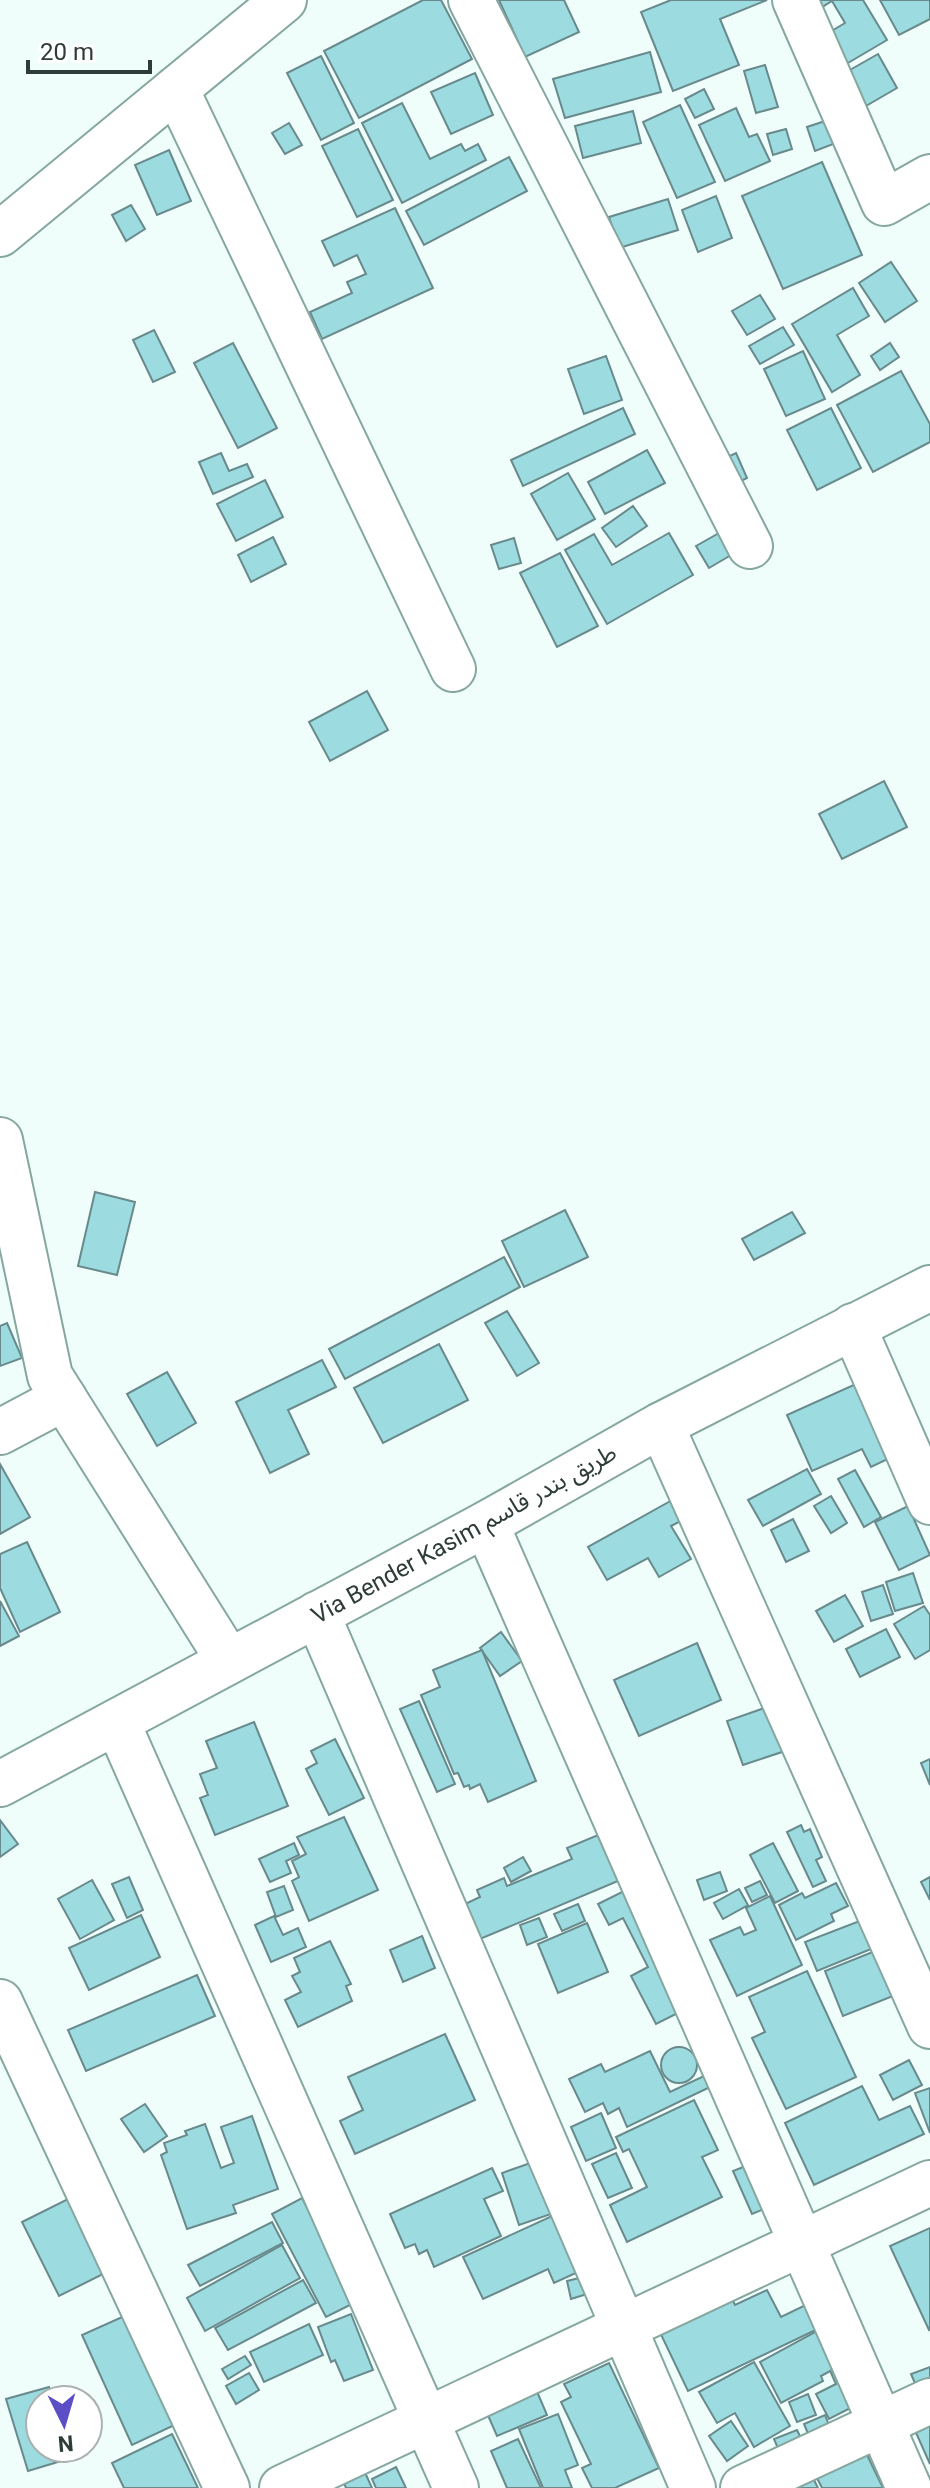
<svg xmlns="http://www.w3.org/2000/svg" width="930" height="2488" font-family="Roboto,'Noto Sans Arabic',sans-serif">
  <rect width="100%" height="100%" fill="#f0fefb"/>
  <!-- building -->
  <g fill="#9cdbdf" stroke="#688a8c" stroke-width="2">
    <polygon points="423,0 441,0 472,59 359,118 324,51"/>
    <polygon points="499,0 564,0 579,32 525,57"/>
    <polygon points="671,0 767,0 720,19 739,65 673,91 641,12"/>
    <polygon points="803,0 863,0 887,40 831,73 813,42 845,23 832,1 811,14"/>
    <polygon points="880,0 930,0 930,19 899,35"/>
    <polygon points="650,52 661,92 565,118 553,79"/>
    <polygon points="878,54 897,88 847,117 827,83"/>
    <polygon points="321,56 354,123 321,140 287,73"/>
    <polygon points="765,65 778,107 756,113 744,71"/>
    <polygon points="475,73 493,115 451,134 431,92"/>
    <polygon points="704,89 714,109 695,118 685,99"/>
    <polygon points="402,103 430,159 461,144 465,151 478,144 486,160 402,203 362,123"/>
    <polygon points="680,105 715,182 677,198 643,122"/>
    <polygon points="736,108 749,137 757,134 770,161 725,181 699,125"/>
    <polygon points="633,111 641,143 583,158 575,126"/>
    <polygon points="828,120 836,143 815,151 807,127"/>
    <polygon points="289,123 302,145 285,154 272,133"/>
    <polygon points="358,129 393,200 357,217 322,146"/>
    <polygon points="786,129 792,149 773,155 767,134"/>
    <polygon points="169,150 191,201 157,215 135,165"/>
    <polygon points="509,157 527,191 424,245 406,211"/>
    <polygon points="822,162 862,255 783,289 742,196"/>
    <polygon points="716,196 732,238 698,252 682,210"/>
    <polygon points="668,199 678,230 619,248 609,217"/>
    <polygon points="131,205 145,229 126,241 112,215"/>
    <polygon points="395,208 433,288 322,339 310,312 352,293 347,282 366,274 357,255 334,266 322,241"/>
    <polygon points="891,262 917,301 885,322 859,283"/>
    <polygon points="853,288 869,316 837,335 860,375 832,392 792,324"/>
    <polygon points="760,295 775,319 747,335 732,311"/>
    <polygon points="783,327 794,345 760,364 749,346"/>
    <polygon points="154,330 175,372 153,382 133,340"/>
    <polygon points="233,343 277,428 238,448 194,363"/>
    <polygon points="890,343 899,357 880,370 871,356"/>
    <polygon points="803,351 825,399 786,416 764,369"/>
    <polygon points="606,356 622,400 584,414 568,369"/>
    <polygon points="901,371 930,424 930,442 873,472 837,405"/>
    <polygon points="623,408 635,434 523,486 511,460"/>
    <polygon points="831,408 861,468 817,490 787,430"/>
    <polygon points="647,450 665,483 605,514 588,482"/>
    <polygon points="221,453 229,471 247,464 253,477 213,494 199,462"/>
    <polygon points="736,453 747,478 733,485 721,460"/>
    <polygon points="568,473 595,519 557,540 531,494"/>
    <polygon points="265,480 283,517 236,541 217,504"/>
    <polygon points="633,506 647,526 616,547 602,528"/>
    <polygon points="726,529 738,551 709,568 696,546"/>
    <polygon points="669,533 693,575 607,624 565,550 594,534 612,565"/>
    <polygon points="273,537 286,564 251,582 238,555"/>
    <polygon points="514,538 521,563 499,569 491,545"/>
    <polygon points="560,553 598,626 557,647 520,573"/>
    <polygon points="367,691 388,730 330,761 309,722"/>
    <polygon points="884,781 907,827 842,859 819,814"/>
    <polygon points="95,1192 135,1202 117,1275 78,1266"/>
    <polygon points="565,1210 588,1257 524,1287 502,1241"/>
    <polygon points="792,1212 805,1233 754,1260 742,1239"/>
    <polygon points="504,1257 520,1287 345,1379 329,1349"/>
    <polygon points="507,1311 539,1363 517,1376 485,1323"/>
    <polygon points="7,1323 22,1358 0,1366 0,1326"/>
    <polygon points="439,1344 468,1400 383,1443 354,1388"/>
    <polygon points="322,1360 336,1387 288,1410 309,1454 270,1473 236,1402"/>
    <polygon points="167,1372 196,1423 157,1446 127,1394"/>
    <polygon points="858,1383 892,1457 871,1467 862,1449 812,1471 787,1415"/>
    <polygon points="0,1464 30,1517 0,1534"/>
    <polygon points="807,1469 821,1494 763,1526 748,1500"/>
    <polygon points="855,1470 881,1517 864,1527 838,1479"/>
    <polygon points="831,1496 847,1523 831,1533 814,1506"/>
    <polygon points="674,1499 685,1519 671,1526 691,1559 659,1577 648,1558 607,1580 588,1547"/>
    <polygon points="908,1506 930,1555 899,1570 875,1522"/>
    <polygon points="793,1519 809,1551 786,1562 771,1530"/>
    <polygon points="27,1542 60,1612 20,1632 0,1588 0,1554"/>
    <polygon points="913,1573 923,1603 895,1611 886,1582"/>
    <polygon points="883,1585 893,1614 871,1621 862,1592"/>
    <polygon points="845,1595 863,1626 834,1642 816,1611"/>
    <polygon points="0,1601 19,1636 0,1646"/>
    <polygon points="924,1606 930,1615 930,1650 915,1659 894,1624"/>
    <polygon points="886,1629 900,1657 860,1677 846,1649"/>
    <polygon points="501,1632 522,1661 500,1676 480,1648"/>
    <polygon points="697,1643 721,1700 639,1736 614,1680"/>
    <polygon points="482,1650 536,1781 488,1802 480,1784 470,1789 469,1785 464,1787 458,1773 454,1774 421,1695 440,1687 433,1670"/>
    <polygon points="419,1701 455,1784 437,1792 400,1709"/>
    <polygon points="770,1706 785,1751 743,1765 727,1721"/>
    <polygon points="254,1722 288,1806 215,1835 200,1798 208,1795 200,1774 217,1768 206,1741"/>
    <polygon points="335,1739 364,1798 329,1815 306,1769 317,1763 311,1751"/>
    <polygon points="930,1759 930,1785 921,1763"/>
    <polygon points="344,1817 378,1890 309,1921 292,1881 299,1877 292,1861 306,1854 297,1837"/>
    <polygon points="0,1820 18,1844 0,1857"/>
    <polygon points="801,1825 804,1832 810,1829 822,1857 816,1860 826,1881 813,1887 787,1832"/>
    <polygon points="598,1835 618,1881 480,1939 465,1904 480,1897 477,1890 504,1878 507,1886 572,1859 567,1848"/>
    <polygon points="294,1843 299,1855 286,1861 291,1873 270,1882 259,1859"/>
    <polygon points="773,1843 798,1891 775,1903 750,1855"/>
    <polygon points="523,1857 531,1871 511,1882 504,1868"/>
    <polygon points="720,1872 727,1891 704,1900 697,1880"/>
    <polygon points="129,1877 143,1910 127,1918 112,1884"/>
    <polygon points="930,1877 930,1900 921,1882"/>
    <polygon points="92,1880 114,1920 80,1939 58,1899"/>
    <polygon points="760,1881 767,1895 752,1902 745,1888"/>
    <polygon points="836,1883 848,1906 831,1914 834,1921 796,1940 779,1905 802,1893 805,1898"/>
    <polygon points="284,1886 293,1910 276,1917 267,1892"/>
    <polygon points="739,1889 748,1905 723,1919 714,1903"/>
    <polygon points="624,1891 684,2010 656,2024 631,1976 648,1967 623,1918 609,1925 598,1904"/>
    <polygon points="770,1896 802,1965 737,1996 710,1940 740,1927 744,1935 756,1930 746,1908"/>
    <polygon points="578,1904 585,1921 562,1931 554,1914"/>
    <polygon points="141,1915 160,1957 89,1990 69,1948"/>
    <polygon points="274,1916 283,1935 298,1928 306,1947 271,1962 255,1925"/>
    <polygon points="870,1917 881,1945 817,1971 805,1942"/>
    <polygon points="539,1918 547,1937 527,1945 520,1925"/>
    <polygon points="587,1923 608,1972 558,1993 538,1944"/>
    <polygon points="422,1936 435,1968 403,1982 390,1950"/>
    <polygon points="330,1941 351,1984 346,1986 352,2001 298,2027 285,2000 301,1992 292,1976 300,1972 294,1958"/>
    <polygon points="885,1947 903,1992 843,2016 825,1971"/>
    <polygon points="807,1971 856,2077 786,2109 752,2038 765,2032 749,1997"/>
    <polygon points="197,1975 215,2016 86,2071 68,2030"/>
    <polygon points="445,2034 475,2100 355,2154 340,2121 363,2110 348,2077"/>
    <circle cx="679" cy="2065" r="18"/>
    <polygon points="650,2051 670,2092 704,2076 710,2087 627,2127 619,2108 608,2114 603,2103 585,2112 569,2079 601,2064 605,2072"/>
    <polygon points="909,2060 922,2085 893,2100 880,2075"/>
    <polygon points="862,2086 879,2120 910,2106 924,2134 814,2185 785,2123"/>
    <polygon points="930,2088 930,2133 915,2093"/>
    <polygon points="694,2100 718,2150 702,2157 722,2197 627,2242 610,2205 647,2187 629,2149 623,2152 616,2137"/>
    <polygon points="145,2104 167,2136 144,2152 121,2119"/>
    <polygon points="601,2113 616,2148 586,2161 571,2127"/>
    <polygon points="252,2116 278,2189 233,2205 236,2213 187,2229 161,2155 167,2152 164,2143 187,2135 185,2131 205,2124 221,2168 234,2163 221,2127"/>
    <polygon points="616,2153 632,2188 608,2198 592,2164"/>
    <polygon points="536,2161 554,2213 519,2225 502,2173"/>
    <polygon points="758,2161 776,2204 752,2214 733,2171"/>
    <polygon points="492,2168 503,2191 484,2199 501,2236 434,2267 427,2250 419,2254 415,2244 405,2248 390,2214"/>
    <polygon points="72,2197 109,2271 59,2296 22,2222"/>
    <polygon points="302,2198 356,2302 326,2317 272,2214"/>
    <polygon points="552,2216 578,2272 554,2283 548,2269 483,2299 463,2257"/>
    <polygon points="272,2222 283,2243 200,2286 188,2265"/>
    <polygon points="930,2228 930,2329 929,2330 890,2246"/>
    <polygon points="282,2245 300,2278 205,2331 187,2298"/>
    <polygon points="583,2277 587,2294 571,2299 567,2281"/>
    <polygon points="303,2280 316,2303 228,2350 215,2328"/>
    <polygon points="727,2288 735,2305 767,2290 781,2317 814,2301 826,2325 688,2391 655,2322"/>
    <polygon points="131,2313 181,2422 132,2445 82,2335"/>
    <polygon points="351,2314 373,2370 344,2381 335,2360 331,2362 318,2327"/>
    <polygon points="309,2324 323,2355 264,2382 250,2352"/>
    <polygon points="826,2326 845,2363 821,2376 823,2381 781,2403 760,2362"/>
    <polygon points="245,2356 251,2365 228,2379 222,2369"/>
    <polygon points="754,2362 790,2426 754,2447 735,2413 717,2423 699,2392"/>
    <polygon points="609,2363 659,2468 615,2488 592,2488 582,2468 591,2464 561,2402 571,2397 564,2384"/>
    <polygon points="852,2363 870,2398 829,2419 816,2394 836,2384 831,2373"/>
    <polygon points="930,2367 930,2393 921,2397 911,2374"/>
    <polygon points="249,2373 259,2390 236,2404 226,2386"/>
    <polygon points="530,2375 547,2415 497,2436 480,2397"/>
    <polygon points="49,2387 53,2400 40,2400 40,2448 68,2448 71,2458 28,2471 6,2399"/>
    <polygon points="808,2394 816,2415 797,2422 789,2402"/>
    <polygon points="882,2398 895,2444 868,2457 883,2488 822,2488 804,2452 846,2432 839,2419"/>
    <polygon points="558,2414 578,2465 565,2470 572,2488 543,2488 519,2429"/>
    <polygon points="825,2415 832,2433 811,2441 804,2424"/>
    <polygon points="930,2418 930,2464 913,2426"/>
    <polygon points="731,2421 748,2446 727,2461 709,2436"/>
    <polygon points="797,2430 806,2449 782,2458 774,2439"/>
    <polygon points="172,2434 198,2488 124,2488 112,2463"/>
    <polygon points="518,2439 541,2488 507,2488 491,2451"/>
    <polygon points="358,2457 372,2488 346,2488 337,2467"/>
    <polygon points="396,2467 406,2488 376,2488 372,2479"/>
    <polygon points="808,2468 818,2488 786,2488"/>
  </g>
  <g fill="none" stroke-linecap="round" stroke-linejoin="round">
    <defs>
      <g id="minor">
        <polyline points="471,0 750,546"/>
        <polyline points="795,0 884,203 930,177"/>
        <polyline points="176,89 453,669"/>
        <polyline points="0,234 284,0"/>
        <polyline points="0,1140 50,1376 229,1661"/>
        <polyline points="853,1326 930,1502"/>
        <polyline points="661,1425 930,2026"/>
        <polyline points="0,1432 64,1398"/>
        <polyline points="486,1524 909,2488"/>
        <polyline points="317,1614 693,2488"/>
        <polyline points="117,1722 456,2488"/>
        <polyline points="0,1784 486,1524 661,1425 930,1288"/>
        <polyline points="0,2002 227,2488"/>
        <polyline points="282,2488 930,2183"/>
        <polyline points="743,2488 930,2401"/>
      </g>
    </defs>
    <!-- minor casing -->
    <use href="#minor" stroke="#86a7a0" stroke-width="48"/>
    <!-- minor -->
    <use href="#minor" stroke="#fff" stroke-width="44"/>
  </g>
  <g text-anchor="middle" dominant-baseline="central" stroke-width="7" stroke-linejoin="round" paint-order="stroke">
    <!-- street labels -->
    <g font-size="24" fill="#2e3c39" stroke="#fff">
      <text transform="translate(464 1534) rotate(-29)">Via Bender Kasim طريق بندر قاسم</text>
    </g>
  </g>
  <!-- north arrow -->
  <g transform="translate(64 2424) rotate(175)"><circle r="38" fill="#ffffff" stroke="#abb1b0" stroke-width="2"/>
  <path d="M0-6L14 30L0 20L-14 30Z" fill="#5b4ec6"/>
  <text y="-12" font-size="22" font-weight="bold" text-anchor="middle" fill="#2e3c39">N</text>
  </g>
  <!-- scale -->
  <path d="M28 60v12h122v-12" fill="none" stroke="#2e3c39" stroke-width="4"/>
  <text x="40" y="60" font-size="24" fill="#2e3c39" stroke="#ffffff" stroke-width="6" paint-order="stroke">20 m</text>
</svg>
